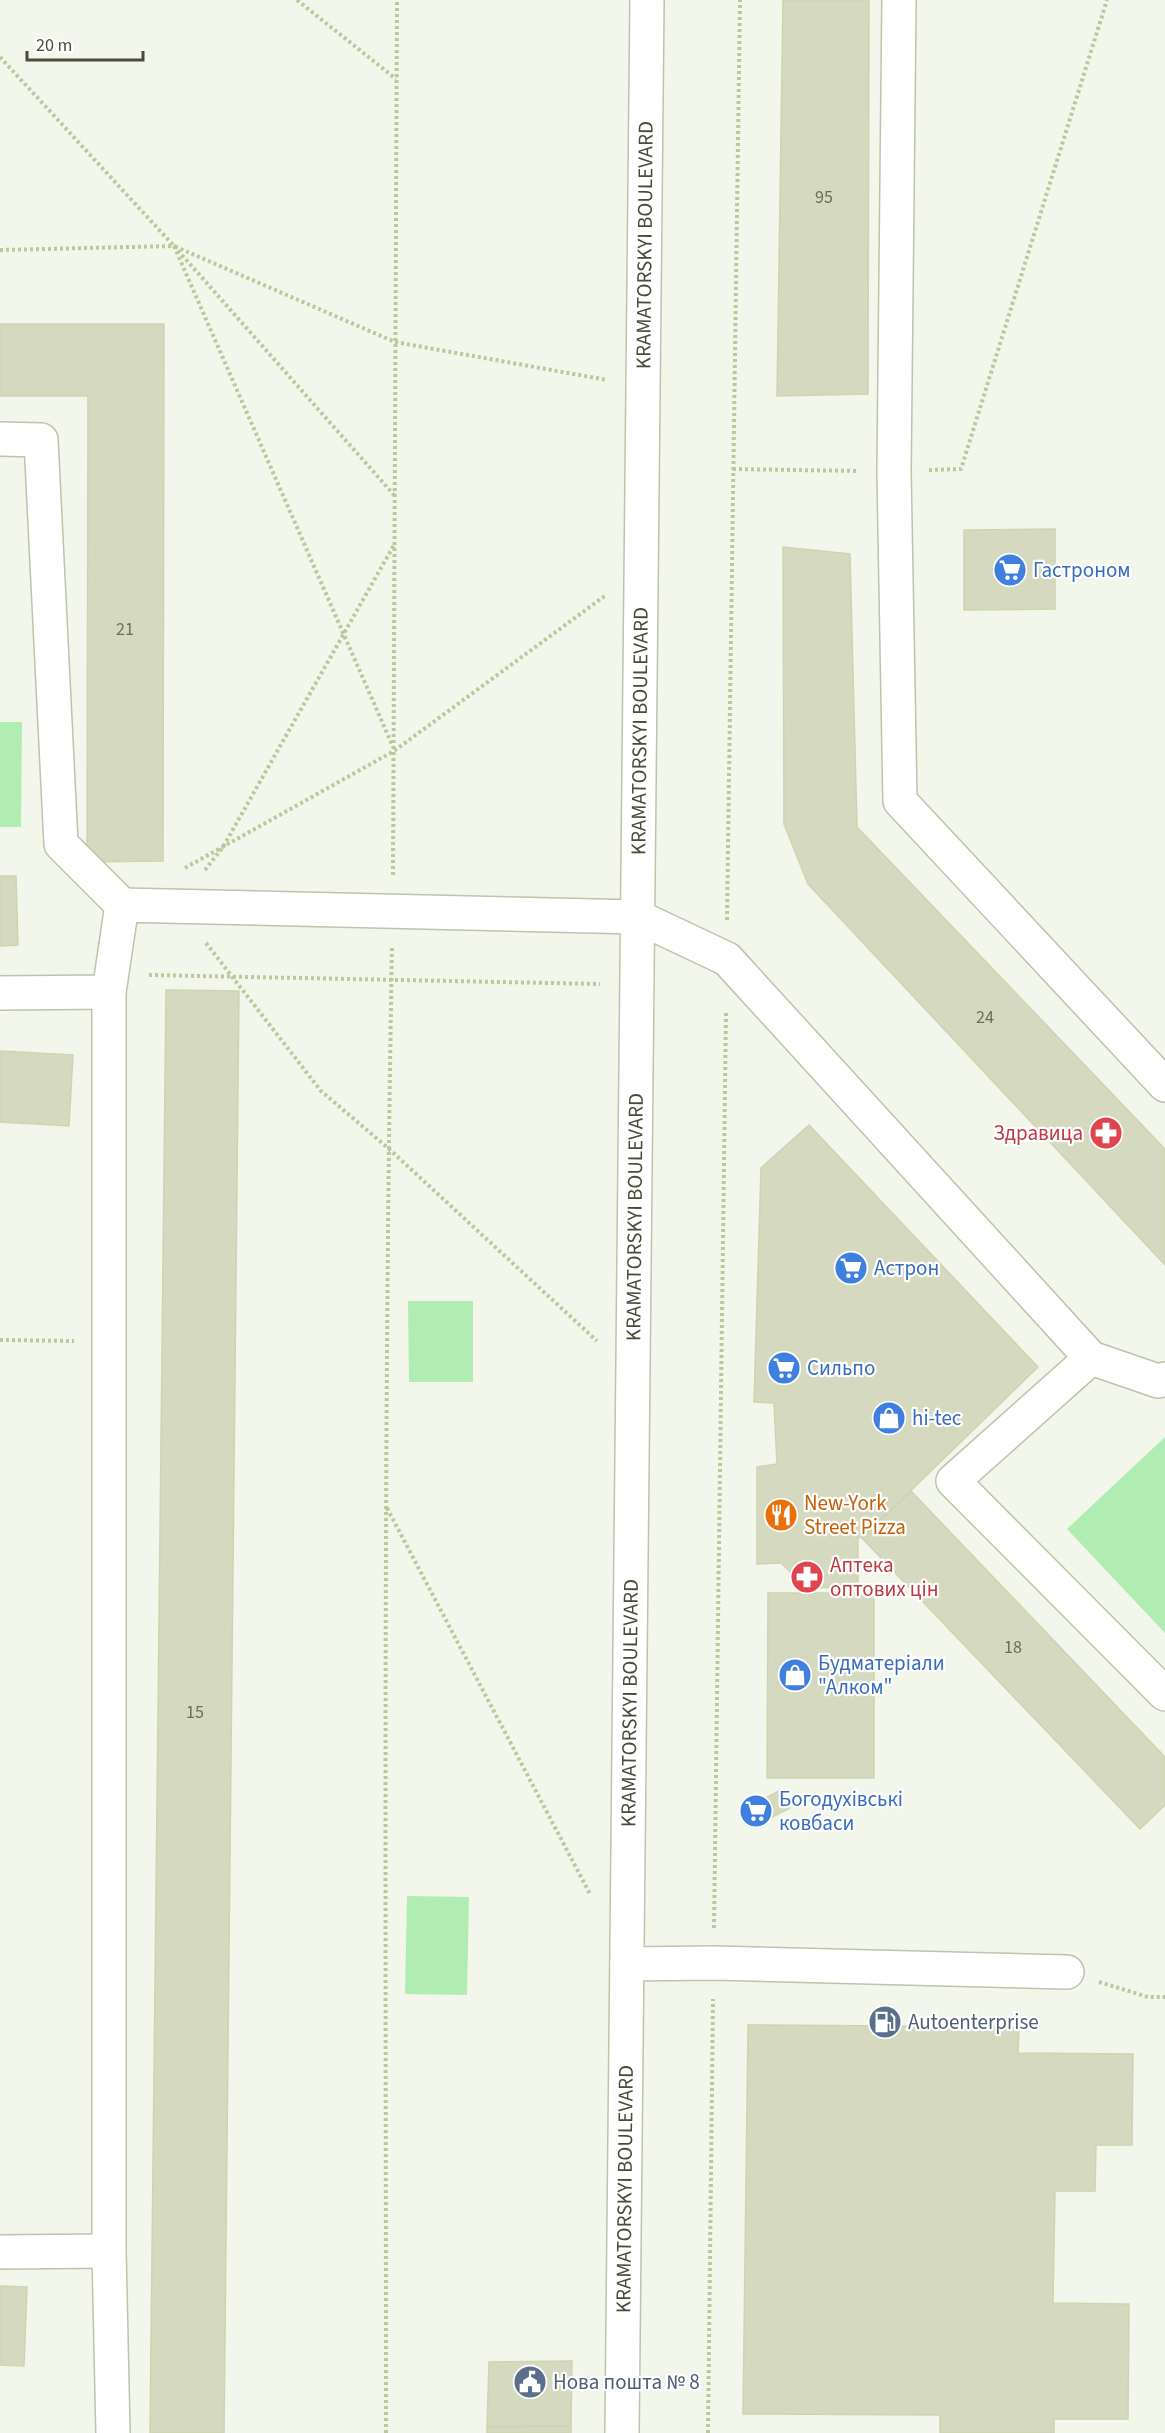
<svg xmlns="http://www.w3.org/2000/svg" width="1165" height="2433" font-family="'Source Sans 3',sans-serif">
  <rect width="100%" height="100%" fill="#f3f6eb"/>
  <!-- green -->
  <g fill="#b1edb2">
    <polygon points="0,722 22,722 21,827 0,827"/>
    <polygon points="408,1301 473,1301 473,1382 409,1382"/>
    <polygon points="1165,1437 1165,1633 1067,1529"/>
    <polygon points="407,1896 469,1897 467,1995 405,1994"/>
  </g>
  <!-- building -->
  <g fill="#d5d9bf" stroke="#ced4b2" stroke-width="1.5">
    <polygon points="783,0 869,0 868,394 777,396"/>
    <polygon points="0,324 164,324 163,861 87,862 88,396 0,396"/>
    <polygon points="1055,529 1055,609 964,610 964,530"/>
    <polygon points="783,547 850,554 857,827 1165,1149 1165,1265 808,884 784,824"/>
    <polygon points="0,876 16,876 18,945 0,946"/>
    <polygon points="166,990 239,991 224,2433 150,2433"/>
    <polygon points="0,1051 73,1055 69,1126 0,1122"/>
    <polygon points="809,1125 1038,1367 862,1538 858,1537 858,1587 807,1588 781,1563 757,1564 757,1467 777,1464 774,1403 754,1402 761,1168"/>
    <polygon points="911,1491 1165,1757 1165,1805 1140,1829 862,1538"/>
    <polygon points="768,1593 874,1593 874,1778 767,1778"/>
    <polygon points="781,1790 790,1808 753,1827 743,1809"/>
    <polygon points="748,2025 1019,2027 1018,2053 1133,2054 1132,2145 1096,2145 1095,2191 1055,2191 1053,2303 1129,2304 1128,2419 1054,2419 1054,2433 940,2433 940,2415 743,2414"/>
    <polygon points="0,2286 27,2287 24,2366 0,2365"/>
    <polygon points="572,2361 571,2426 487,2427 489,2362"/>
    <polygon points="571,2426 571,2433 487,2433 487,2427"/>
  </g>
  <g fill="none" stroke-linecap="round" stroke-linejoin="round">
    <defs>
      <g id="minor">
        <polyline points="899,0 894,472 900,801 1165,1085"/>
        <polyline points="0,439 41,440 61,844 122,905"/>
        <polyline points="109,992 109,2251 113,2433"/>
        <polyline points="0,993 109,992 122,905 638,917 727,959 1091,1358 1158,1381 1165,1379"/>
        <polyline points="1091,1358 953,1481 1165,1694"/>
        <polyline points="627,1964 714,1963 1067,1972"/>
        <polyline points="0,2252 109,2251"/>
        <path id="s1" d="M 622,2433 L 647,0"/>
      </g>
    </defs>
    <!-- minor casing -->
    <use href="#minor" stroke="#bec3ac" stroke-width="36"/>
    <!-- path -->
    <g stroke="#bdc69c" stroke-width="4" stroke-dasharray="3 3" stroke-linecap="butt">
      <polyline points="297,0 396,79"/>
      <polyline points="0,57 174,246 395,342 607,380"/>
      <polyline points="174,246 393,747"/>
      <polyline points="0,250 174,246 394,495"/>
      <polyline points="733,469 859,471"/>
      <polyline points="929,470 961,469 1107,0"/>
      <polyline points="185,868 394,751 606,595"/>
      <polyline points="205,870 223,847 394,545"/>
      <polyline points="393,875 397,0"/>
      <polyline points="727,920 740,0"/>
      <polyline points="206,943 321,1091 388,1148 597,1341"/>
      <polyline points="149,975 600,984"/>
      <polyline points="0,1340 74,1341"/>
      <polyline points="387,1508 590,1894"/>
      <polyline points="714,1928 726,1012"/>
      <polyline points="1099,1982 1148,1997 1165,1997"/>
      <path d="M 386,2433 C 386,1937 383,1441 392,946"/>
      <polyline points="708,2433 713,1999"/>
    </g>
    <!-- minor -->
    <use href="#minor" stroke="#fff" stroke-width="33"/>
  </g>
  <!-- icons -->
  <defs>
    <symbol id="supermarket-disc" viewBox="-11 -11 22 22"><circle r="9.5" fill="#3f7fe0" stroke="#fff"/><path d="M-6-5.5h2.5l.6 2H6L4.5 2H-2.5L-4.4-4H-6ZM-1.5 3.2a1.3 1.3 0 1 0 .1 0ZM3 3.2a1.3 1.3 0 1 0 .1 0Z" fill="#fff"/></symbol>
    <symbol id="pharmacy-disc" viewBox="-11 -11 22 22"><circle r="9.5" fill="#e0444e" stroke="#fff"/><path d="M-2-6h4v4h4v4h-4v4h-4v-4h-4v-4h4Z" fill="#fff"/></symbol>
    <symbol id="shop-disc" viewBox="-11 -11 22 22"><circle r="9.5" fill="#3f7fe0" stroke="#fff"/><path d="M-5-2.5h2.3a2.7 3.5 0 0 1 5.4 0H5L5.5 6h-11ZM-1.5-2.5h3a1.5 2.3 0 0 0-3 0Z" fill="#fff"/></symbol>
    <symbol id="restaurant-disc" viewBox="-11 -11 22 22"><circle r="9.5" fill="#e8710a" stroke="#fff"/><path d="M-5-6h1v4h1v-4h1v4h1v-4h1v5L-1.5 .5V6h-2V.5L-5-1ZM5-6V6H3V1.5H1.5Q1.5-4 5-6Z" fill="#fff"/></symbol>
    <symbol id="fuel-disc" viewBox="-11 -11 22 22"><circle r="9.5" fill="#5c6f8a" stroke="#fff"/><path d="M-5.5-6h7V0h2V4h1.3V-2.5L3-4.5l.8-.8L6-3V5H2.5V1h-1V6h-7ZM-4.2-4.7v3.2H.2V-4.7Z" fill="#fff"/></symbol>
    <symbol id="civic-disc" viewBox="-11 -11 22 22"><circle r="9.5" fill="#5c6f8a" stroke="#fff"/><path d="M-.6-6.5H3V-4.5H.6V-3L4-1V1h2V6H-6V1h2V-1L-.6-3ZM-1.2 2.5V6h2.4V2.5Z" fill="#fff"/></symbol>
  </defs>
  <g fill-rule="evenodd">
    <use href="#supermarket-disc" x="991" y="551" width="38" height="38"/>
    <use href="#pharmacy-disc" x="1087" y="1114" width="38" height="38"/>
    <use href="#supermarket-disc" x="832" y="1249" width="38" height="38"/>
    <use href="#supermarket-disc" x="765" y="1349" width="38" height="38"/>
    <use href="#shop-disc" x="870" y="1399" width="38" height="38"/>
    <use href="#restaurant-disc" x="762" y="1496" width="38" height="38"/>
    <use href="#pharmacy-disc" x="788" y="1558" width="38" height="38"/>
    <use href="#shop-disc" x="776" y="1656" width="38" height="38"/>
    <use href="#supermarket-disc" x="737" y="1792" width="38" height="38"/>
    <use href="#fuel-disc" x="866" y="2003" width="38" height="38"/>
    <use href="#civic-disc" x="511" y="2363" width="38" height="38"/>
  </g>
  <g text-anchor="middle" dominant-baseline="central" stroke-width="4.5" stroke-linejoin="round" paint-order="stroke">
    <!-- number labels -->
    <g font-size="18" fill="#6b6e5a">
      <text x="824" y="197">95</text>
      <text x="125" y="629">21</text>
      <text x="985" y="1017">24</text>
      <text x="1013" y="1647">18</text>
      <text x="195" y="1712">15</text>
    </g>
    <!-- street labels -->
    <g font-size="21" fill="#484b38" stroke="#fff">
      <text stroke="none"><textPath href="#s1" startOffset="2188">KRAMATORSKYI BOULEVARD</textPath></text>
      <text stroke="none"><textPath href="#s1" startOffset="1702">KRAMATORSKYI BOULEVARD</textPath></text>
      <text stroke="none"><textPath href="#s1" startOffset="1216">KRAMATORSKYI BOULEVARD</textPath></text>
      <text stroke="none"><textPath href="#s1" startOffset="730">KRAMATORSKYI BOULEVARD</textPath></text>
      <text stroke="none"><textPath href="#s1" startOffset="244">KRAMATORSKYI BOULEVARD</textPath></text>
    </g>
    <!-- shop labels -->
    <g font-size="21" fill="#366cbe" stroke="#fff" text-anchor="start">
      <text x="1033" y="570">Гастроном</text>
      <text x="874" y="1268">Астрон</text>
      <text x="807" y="1368">Сильпо</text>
      <text x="912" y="1418">hi-tec</text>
      <text x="818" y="1663">Будматеріали<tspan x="818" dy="24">"Алком"</tspan></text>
      <text x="779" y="1799">Богодухівські<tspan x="779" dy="24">ковбаси</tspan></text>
    </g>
    <!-- health labels -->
    <g font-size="21" fill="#be3a42" stroke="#fff" text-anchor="end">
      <text x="1083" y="1133">Здравица</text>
      <text x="830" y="1565" text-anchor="start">Аптека<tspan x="830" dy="24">оптових цін</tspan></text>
    </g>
    <!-- food labels -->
    <g font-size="21" fill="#c56008" stroke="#fff" text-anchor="start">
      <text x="804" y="1503">New-York<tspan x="804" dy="24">Street Pizza</tspan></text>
    </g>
    <!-- service labels -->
    <g font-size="21" fill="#4e5e75" stroke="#fff" text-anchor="start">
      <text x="908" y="2022">Autoenterprise</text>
      <text x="553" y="2382">Нова пошта № 8</text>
    </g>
  </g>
  <!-- scale -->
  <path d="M27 51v9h116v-9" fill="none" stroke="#484b38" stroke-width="3"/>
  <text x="36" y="51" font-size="18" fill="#484b38" stroke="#ffffff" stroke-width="4.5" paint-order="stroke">20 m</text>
</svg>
